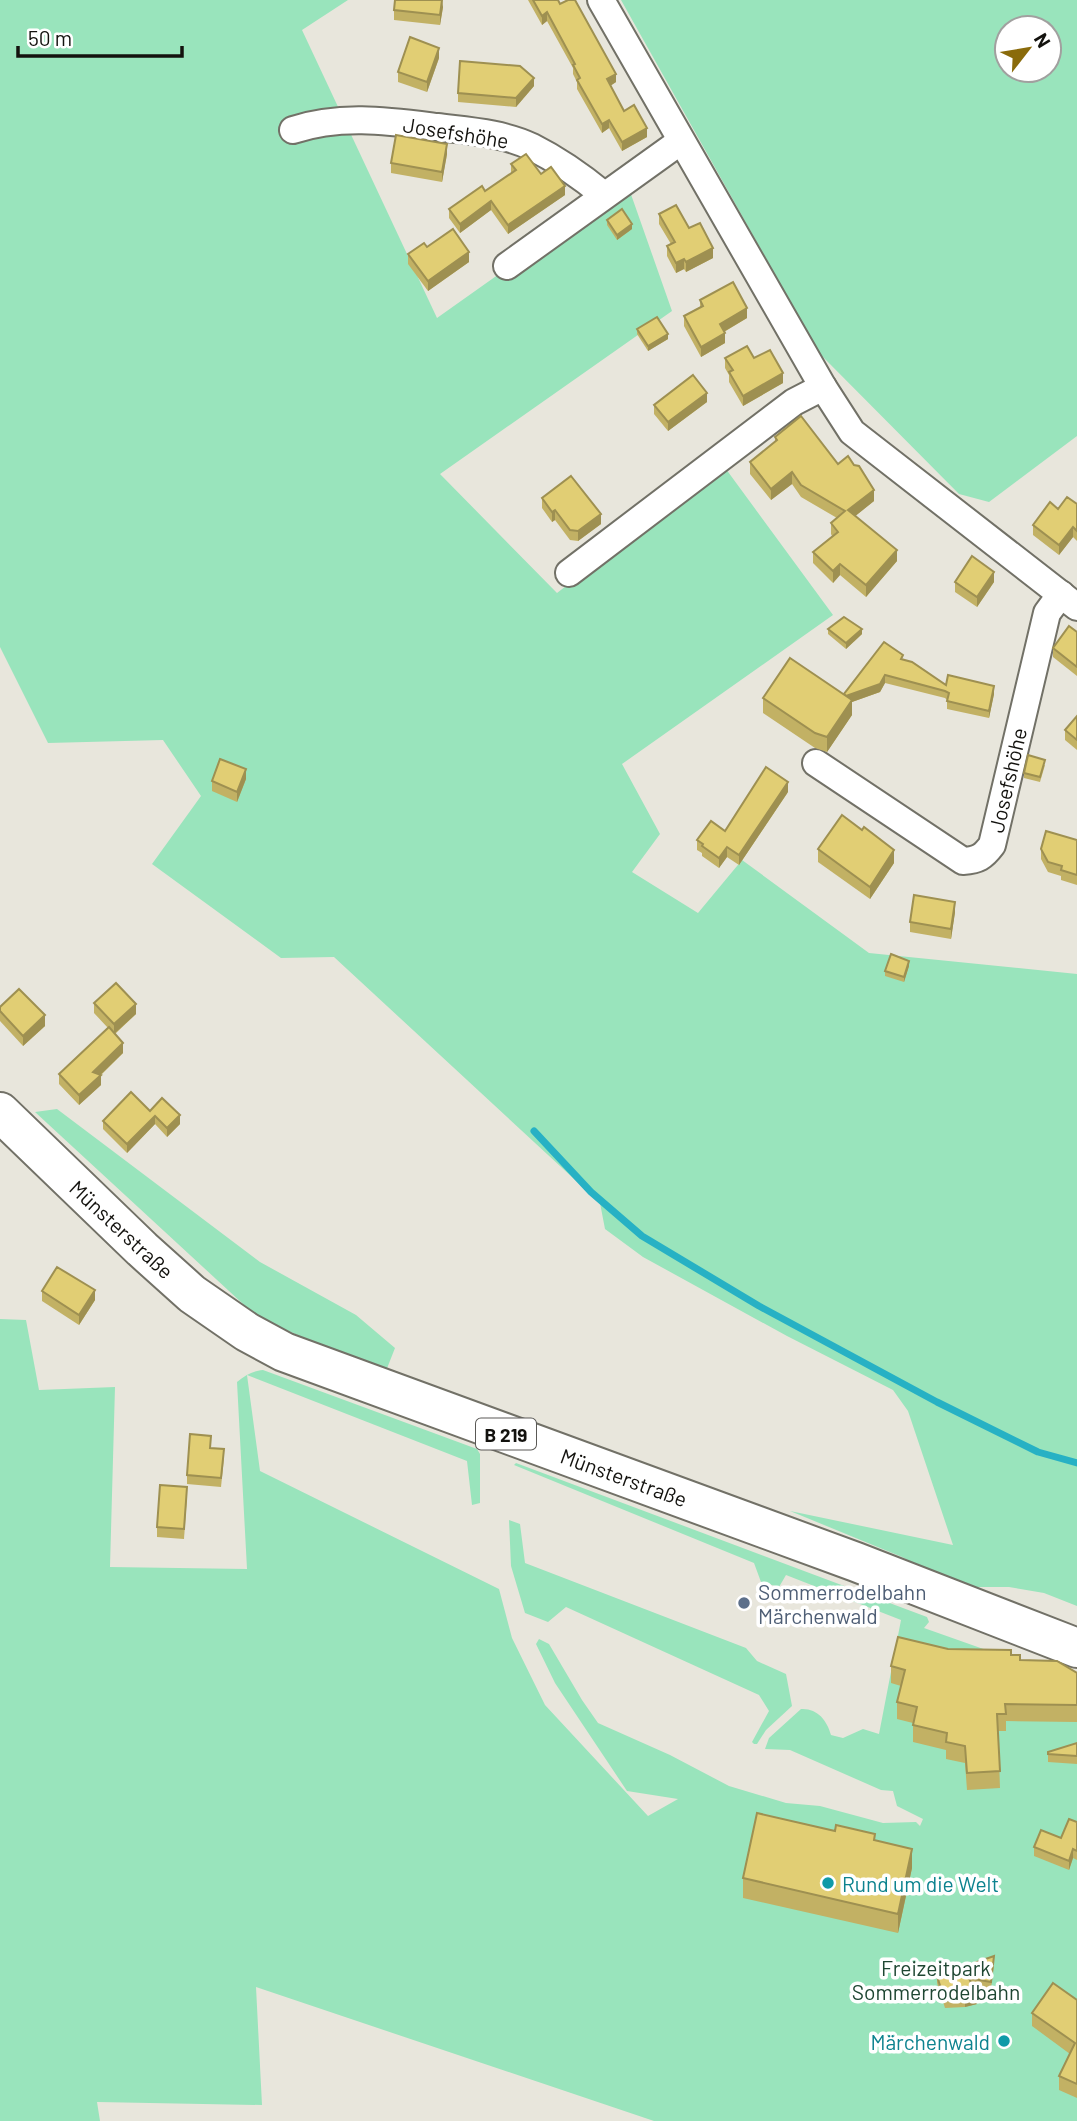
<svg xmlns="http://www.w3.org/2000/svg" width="1077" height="2121" font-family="Barlow,sans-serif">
  <rect width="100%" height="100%" fill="#e8e6dc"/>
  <!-- green -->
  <g fill="#99e4bc" fill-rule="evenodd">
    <polygon points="0,0 348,0 302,30 437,318 627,183 672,311 440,474 557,593 723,465 833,615 622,764 660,834 632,872 698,913 742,860 869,953 1077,974 1077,1606 1044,1593 1009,1587 961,1587 902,1557 790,1511 953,1545 908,1411 893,1390 787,1336 643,1257 605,1229 600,1203 334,957 281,958 152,864 201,796 163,740 48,743 0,647"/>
    <path d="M 621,0 L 1077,0 L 1077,436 L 989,502 L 959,494 L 819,353 ZM 1007,28 L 1049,28 L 1049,70 L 1007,70 Z"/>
    <polygon points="57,1109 260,1262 356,1315 395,1348 384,1376 255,1315 35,1112"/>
    <path d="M 0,1319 L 26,1320 L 39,1390 L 115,1387 L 110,1567 L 247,1569 L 237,1382 C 246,1375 252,1371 263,1370 L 477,1449 L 480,1454 L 480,1503 L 472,1505 L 467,1461 L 247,1375 L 260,1471 L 499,1589 L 512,1638 L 545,1705 L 648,1816 L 678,1799 L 627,1791 L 555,1683 L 536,1644 L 539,1639 L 549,1644 L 582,1700 L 598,1723 L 670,1755 L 729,1786 L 786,1803 L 820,1806 L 883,1823 L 916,1822 L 920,1826 L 923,1819 L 897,1806 L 893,1791 L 881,1790 L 790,1750 L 765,1749 L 769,1738 L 801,1709 C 817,1708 827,1720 831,1735 L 843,1738 L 863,1729 L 879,1734 L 901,1620 L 786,1575 L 779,1587 L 761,1582 L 754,1563 L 514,1465 L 516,1463 L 927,1617 L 929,1622 L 924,1628 L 1077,1682 L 1077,2121 L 654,2121 L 256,1987 L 262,2105 L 97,2102 L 100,2121 L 0,2121 Z"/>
    <polygon points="509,1520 520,1524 525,1563 746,1648 757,1661 786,1674 792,1706 766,1730 757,1744 754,1744 752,1742 769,1711 759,1695 566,1607 548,1622 525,1613 511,1566"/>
  </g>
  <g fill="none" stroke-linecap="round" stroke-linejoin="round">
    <!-- stream -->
    <polyline stroke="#27b1c4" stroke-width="7" points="534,1131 591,1192 642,1236 759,1306 937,1402 1038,1452 1077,1463"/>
    <defs>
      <g id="minor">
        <polyline points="601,0 823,387 852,432 1077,607"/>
        <path d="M 293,130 C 340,114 389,121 437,127 C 469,131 503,133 532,147 C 558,160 582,177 604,195"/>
        <polyline points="507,266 681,141"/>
        <polyline points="569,573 794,402 823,387"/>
        <path d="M 816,763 L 963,861 C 978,860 983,857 992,845 L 1047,613 L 1061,594"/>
      </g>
      <polyline id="primary" points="0,1112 142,1249 192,1294 247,1332 284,1352 856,1562 1077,1648"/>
    </defs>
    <!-- minor casing -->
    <use href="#minor" stroke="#727167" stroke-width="30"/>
    <!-- primary casing -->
    <use href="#primary" stroke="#727167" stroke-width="42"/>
    <!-- minor -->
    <use href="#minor" stroke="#fff" stroke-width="26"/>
    <!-- primary -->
    <use href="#primary" stroke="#fff" stroke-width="38"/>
  </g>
  <!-- wall -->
  <g fill="#c2b164">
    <polygon points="528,0 558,0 616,82 610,86 624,111 647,137 622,151 609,128 602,133 577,89 577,82 573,74 573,68 547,21 542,25"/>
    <polygon points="443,7 440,25 394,20 394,10"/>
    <polygon points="439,58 427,92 398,82 398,72"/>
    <polygon points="534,86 516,107 458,102 458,93"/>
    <polygon points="447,154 442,182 391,173 391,163"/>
    <polygon points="511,164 541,174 565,195 508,234 491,210 460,233 449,218 449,209 485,191 511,173"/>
    <polygon points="659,214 689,228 713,258 686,272 684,269 676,273 667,256 667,246 671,244 659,224"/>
    <polygon points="607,220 632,229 617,240 607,225"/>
    <polygon points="427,247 469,262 428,291 408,264 408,254"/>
    <polygon points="700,300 747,318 724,332 725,343 701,357 684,326 684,316 700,307"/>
    <polygon points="637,329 668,339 648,351 637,334"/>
    <polygon points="725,358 754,358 783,383 743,406 729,382 729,375 725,368"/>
    <polygon points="707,402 668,431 654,414 654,405"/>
    <polygon points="775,437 838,464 874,501 855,516 897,561 866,597 840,575 833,583 813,563 813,552 832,536 831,534 831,523 837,518 801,497 792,484 771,500 750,474 750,462 775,442"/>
    <polygon points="542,498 601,524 578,541 570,540 555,520 552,522 542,508"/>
    <polygon points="1077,504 1077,541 1073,537 1059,555 1033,535 1033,525 1058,509"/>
    <polygon points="955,582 994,582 977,607 955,592"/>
    <polygon points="828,629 862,634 846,649 828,634"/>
    <polygon points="1077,632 1077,676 1053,657 1053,648"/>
    <polygon points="903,659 946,685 994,694 989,718 947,709 947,700 945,698 885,683 880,692 852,702 852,715 827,752 815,748 763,713 763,698 844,694"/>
    <polygon points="1077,716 1077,750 1065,740 1065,730"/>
    <polygon points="1045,765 1040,782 1024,778 1024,773"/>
    <polygon points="246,779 237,802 212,791 212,781"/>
    <polygon points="788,792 739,865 727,857 719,868 702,856 702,853 697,850 697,840 725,831"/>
    <polygon points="1077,840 1077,885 1061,880 1061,876 1048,872 1041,859 1041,849"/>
    <polygon points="818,849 894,863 870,899 818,862"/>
    <polygon points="955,912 951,939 910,932 910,922"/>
    <polygon points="909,966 904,982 885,976 885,971"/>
    <polygon points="94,1003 136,1014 115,1034 123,1053 101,1075 101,1085 79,1105 59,1084 59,1074 108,1028 94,1013"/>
    <polygon points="0,1007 45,1026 23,1046 0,1021"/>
    <polygon points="150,1111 180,1124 167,1137 155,1124 127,1153 103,1129 103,1121"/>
    <polygon points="42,1291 95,1300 79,1325 42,1301"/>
    <polygon points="211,1448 224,1458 221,1487 187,1484 187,1475"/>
    <polygon points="187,1497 184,1539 157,1537 157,1527"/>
    <polygon points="948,1649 1011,1655 1020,1660 1077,1673 1077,1722 1006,1721 1006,1731 998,1731 1000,1788 967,1790 965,1763 946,1759 946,1750 913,1742 913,1723 897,1719 897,1702 901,1686 891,1683 891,1666"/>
    <polygon points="1077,1743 1077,1764 1048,1762 1048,1752"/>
    <polygon points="1077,1822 1077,1860 1073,1858 1069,1870 1034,1856 1034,1847 1061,1838"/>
    <polygon points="875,1840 912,1868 898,1933 743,1898 743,1878"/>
    <polygon points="994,1963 991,1989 972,1986 977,2004 965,2007 945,2008 937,1983 937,1976"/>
    <polygon points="1077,2000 1077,2098 1059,2090 1059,2076 1070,2054 1032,2026 1032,2013"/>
  </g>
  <!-- shaded-wall -->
  <g fill="#9e9051">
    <polygon points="442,0 443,7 440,25 440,15"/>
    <polygon points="547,12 547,21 542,25 542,16"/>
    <polygon points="439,48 439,58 427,92 427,82"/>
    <polygon points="616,74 616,82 607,88 607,79"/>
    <polygon points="534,78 534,86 516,107 516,98"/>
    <polygon points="609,120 609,128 602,133 602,124"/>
    <polygon points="647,128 647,137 622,151 622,142"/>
    <polygon points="447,144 447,154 442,182 442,172"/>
    <polygon points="565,186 565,195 508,234 508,225"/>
    <polygon points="491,201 491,210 460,233 460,224"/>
    <polygon points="632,224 632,229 617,240 617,235"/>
    <polygon points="713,248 713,258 686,272 686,262"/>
    <polygon points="469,252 469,262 428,291 428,281"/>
    <polygon points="684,259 684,269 676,273 676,263"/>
    <polygon points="747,308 747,318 720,334 720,324"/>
    <polygon points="725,333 725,343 701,357 701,347"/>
    <polygon points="668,334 668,339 648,351 648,346"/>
    <polygon points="783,373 783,383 743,406 743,396"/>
    <polygon points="707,393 707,402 668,431 668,422"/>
    <polygon points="792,472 792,484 771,500 771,489"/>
    <polygon points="874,490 874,501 848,522 848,510"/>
    <polygon points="555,510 555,520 552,522 552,512"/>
    <polygon points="601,514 601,524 578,541 578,531"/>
    <polygon points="1073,527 1073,537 1059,555 1059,545"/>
    <polygon points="897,550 897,561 866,597 866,585"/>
    <polygon points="840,564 840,575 833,583 833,571"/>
    <polygon points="994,572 994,582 977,607 977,597"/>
    <polygon points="862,629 862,634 846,649 846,643"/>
    <polygon points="885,675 885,683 880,692 852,702 852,715 827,752 827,737 841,698"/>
    <polygon points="994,686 994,694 989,718 989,711"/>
    <polygon points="246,769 246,779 237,802 237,792"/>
    <polygon points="788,782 788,792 739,865 739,855"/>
    <polygon points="727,847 727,857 719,868 719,858"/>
    <polygon points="894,850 894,863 870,899 870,887"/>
    <polygon points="955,902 955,912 951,939 951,929"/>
    <polygon points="909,961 909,966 904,982 904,977"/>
    <polygon points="136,1004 136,1014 114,1034 114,1024"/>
    <polygon points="45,1015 45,1026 23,1046 23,1036"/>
    <polygon points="123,1043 123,1053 93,1082 93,1072"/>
    <polygon points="101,1075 101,1085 79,1105 79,1095"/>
    <polygon points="180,1115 180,1124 167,1137 167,1128"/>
    <polygon points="155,1116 155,1124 127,1153 127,1144"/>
    <polygon points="95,1290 95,1300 79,1325 79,1315"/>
    <polygon points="912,1849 912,1868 898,1933 898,1914"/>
    <polygon points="1073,1849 1073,1858 1069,1870 1069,1861"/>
    <polygon points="977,1997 977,2004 965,2007 965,2000"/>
  </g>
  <!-- building -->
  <g fill="#e1ce74" stroke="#9e9051" stroke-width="2">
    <polygon points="395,0 442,0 440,15 394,10"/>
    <polygon points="533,0 558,0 560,4 568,0 575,0 616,74 607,79 624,111 634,105 647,128 622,142 609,120 602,124 577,80 580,78 573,65 575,64 547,12 542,16"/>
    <polygon points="410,37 439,48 427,82 398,72"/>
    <polygon points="460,61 520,66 534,78 516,98 458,93"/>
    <polygon points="396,135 447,144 442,172 391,163"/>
    <polygon points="526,154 541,174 551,167 565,186 508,225 491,201 460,224 449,209 482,186 485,191 516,170 511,164"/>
    <polygon points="676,205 689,228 700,223 713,248 686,262 684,259 676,263 667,246 675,242 659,214"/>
    <polygon points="622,209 632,224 617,235 607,220"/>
    <polygon points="453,229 469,252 428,281 408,254 424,243 427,247"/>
    <polygon points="733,282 747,308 720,324 725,333 701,347 684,316 703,306 700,300"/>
    <polygon points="657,317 668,334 648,346 637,329"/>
    <polygon points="747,346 754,358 770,350 783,373 743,396 729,372 733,370 725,358"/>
    <polygon points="693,375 707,393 668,422 654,405"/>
    <polygon points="801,416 838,464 848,456 854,465 859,466 874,490 848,510 897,550 866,585 840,564 833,571 813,552 838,532 831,523 845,511 801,485 792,472 771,489 750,462 777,440 775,437"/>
    <polygon points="571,476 601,514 578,531 570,530 555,510 552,512 542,498"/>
    <polygon points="1067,497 1077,504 1077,531 1073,527 1059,545 1033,525 1050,502 1058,509"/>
    <polygon points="972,556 994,572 977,597 955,582"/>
    <polygon points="844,617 862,629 846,643 828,629"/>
    <polygon points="1069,626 1077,632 1077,667 1053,648"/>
    <polygon points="884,642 903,655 901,659 912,662 946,685 948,675 994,686 989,711 947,701 949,693 945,691 885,675 880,684 846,696 844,694"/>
    <polygon points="790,658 852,700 827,737 815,733 763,698"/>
    <polygon points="1077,716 1077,740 1065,730"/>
    <polygon points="1028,755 1045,760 1040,777 1024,773"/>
    <polygon points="220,759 246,769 237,792 212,781"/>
    <polygon points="766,767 788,782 739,855 727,847 719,858 702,846 703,844 697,840 711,821 725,831"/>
    <polygon points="842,815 862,830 864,827 894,850 870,887 818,849"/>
    <polygon points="1046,831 1077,840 1077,875 1061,870 1062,866 1048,862 1041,849"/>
    <polygon points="914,895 955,902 951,929 910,922"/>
    <polygon points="891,954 909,961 904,977 885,971"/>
    <polygon points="116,983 136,1004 114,1024 94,1003"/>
    <polygon points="19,989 45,1015 23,1036 0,1011 0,1007"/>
    <polygon points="109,1027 123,1043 93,1072 101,1075 79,1095 59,1074"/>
    <polygon points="131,1092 150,1111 162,1098 180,1115 167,1128 155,1116 127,1144 103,1121"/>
    <polygon points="57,1267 95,1290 79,1315 42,1291"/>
    <polygon points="190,1434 211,1436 210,1448 224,1449 221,1478 187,1475"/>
    <polygon points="160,1485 187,1487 184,1529 157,1527"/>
    <polygon points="898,1637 948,1649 1011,1650 1011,1655 1020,1655 1020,1660 1057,1661 1077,1673 1077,1705 1005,1704 1006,1714 997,1714 1000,1771 967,1773 965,1746 946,1742 947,1733 913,1725 917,1707 897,1702 905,1670 891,1666"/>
    <polygon points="1077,1743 1077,1756 1048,1754 1048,1752"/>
    <polygon points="757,1813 835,1831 836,1825 875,1834 874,1840 912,1849 898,1914 743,1878"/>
    <polygon points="1069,1819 1077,1822 1077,1851 1073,1849 1069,1861 1034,1847 1041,1830 1061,1838"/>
    <polygon points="994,1956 991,1982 969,1978 977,1997 965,2000 945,2001 937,1976"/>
    <polygon points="1053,1983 1077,2000 1077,2084 1059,2076 1075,2043 1032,2013"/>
  </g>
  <!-- markers -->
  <circle fill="#5c6f8a" stroke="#fff" stroke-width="2.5" cx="744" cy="1603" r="7"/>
  <g fill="#0f9aa8" stroke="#fff" stroke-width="2.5">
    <circle cx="828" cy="1883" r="7"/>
    <circle cx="1004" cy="2041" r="7"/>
  </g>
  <g text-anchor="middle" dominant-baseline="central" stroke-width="7" stroke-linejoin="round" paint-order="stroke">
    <!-- shield labels -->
    <rect fill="#fff" stroke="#5a5956" stroke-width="2" x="476" y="1418.5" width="60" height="31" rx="5"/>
    <g font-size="19" font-weight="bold" fill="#13120e">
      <text x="506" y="1434">B 219</text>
    </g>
    <!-- street labels -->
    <g font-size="21" fill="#13120e" stroke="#fff">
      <text transform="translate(456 132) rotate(9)">Josefshöhe</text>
      <text transform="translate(1007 780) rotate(-77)">Josefshöhe</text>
      <text transform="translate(122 1229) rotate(43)">Münsterstraße</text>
      <text transform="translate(624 1477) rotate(20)">Münsterstraße</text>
    </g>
    <!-- service labels -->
    <g font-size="21" fill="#4e5e75" stroke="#fff" text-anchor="start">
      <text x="758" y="1591">Sommerrodelbahn<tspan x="758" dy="24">Märchenwald</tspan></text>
    </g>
    <!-- culture labels -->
    <g font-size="21" fill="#0d838f" stroke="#fff" text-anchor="start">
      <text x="842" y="1883">Rund um die Welt</text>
      <text x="990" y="2041" text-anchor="end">Märchenwald</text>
    </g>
    <!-- park labels -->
    <g font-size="21" fill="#1e4632" stroke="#fff">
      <text x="936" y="1967">Freizeitpark<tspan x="936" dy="24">Sommerrodelbahn</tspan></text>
    </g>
  </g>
  <!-- north arrow -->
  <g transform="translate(1028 49) rotate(59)"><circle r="33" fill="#ffffff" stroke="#a1a09f" stroke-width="2"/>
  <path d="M0-5L12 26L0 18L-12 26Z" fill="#8a6b0b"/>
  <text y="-10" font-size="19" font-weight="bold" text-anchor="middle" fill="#13120e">N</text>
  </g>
  <!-- scale -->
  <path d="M18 46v10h164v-10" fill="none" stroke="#13120e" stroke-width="3.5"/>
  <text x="28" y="46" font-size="21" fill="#13120e" stroke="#ffffff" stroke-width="5" paint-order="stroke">50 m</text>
</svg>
